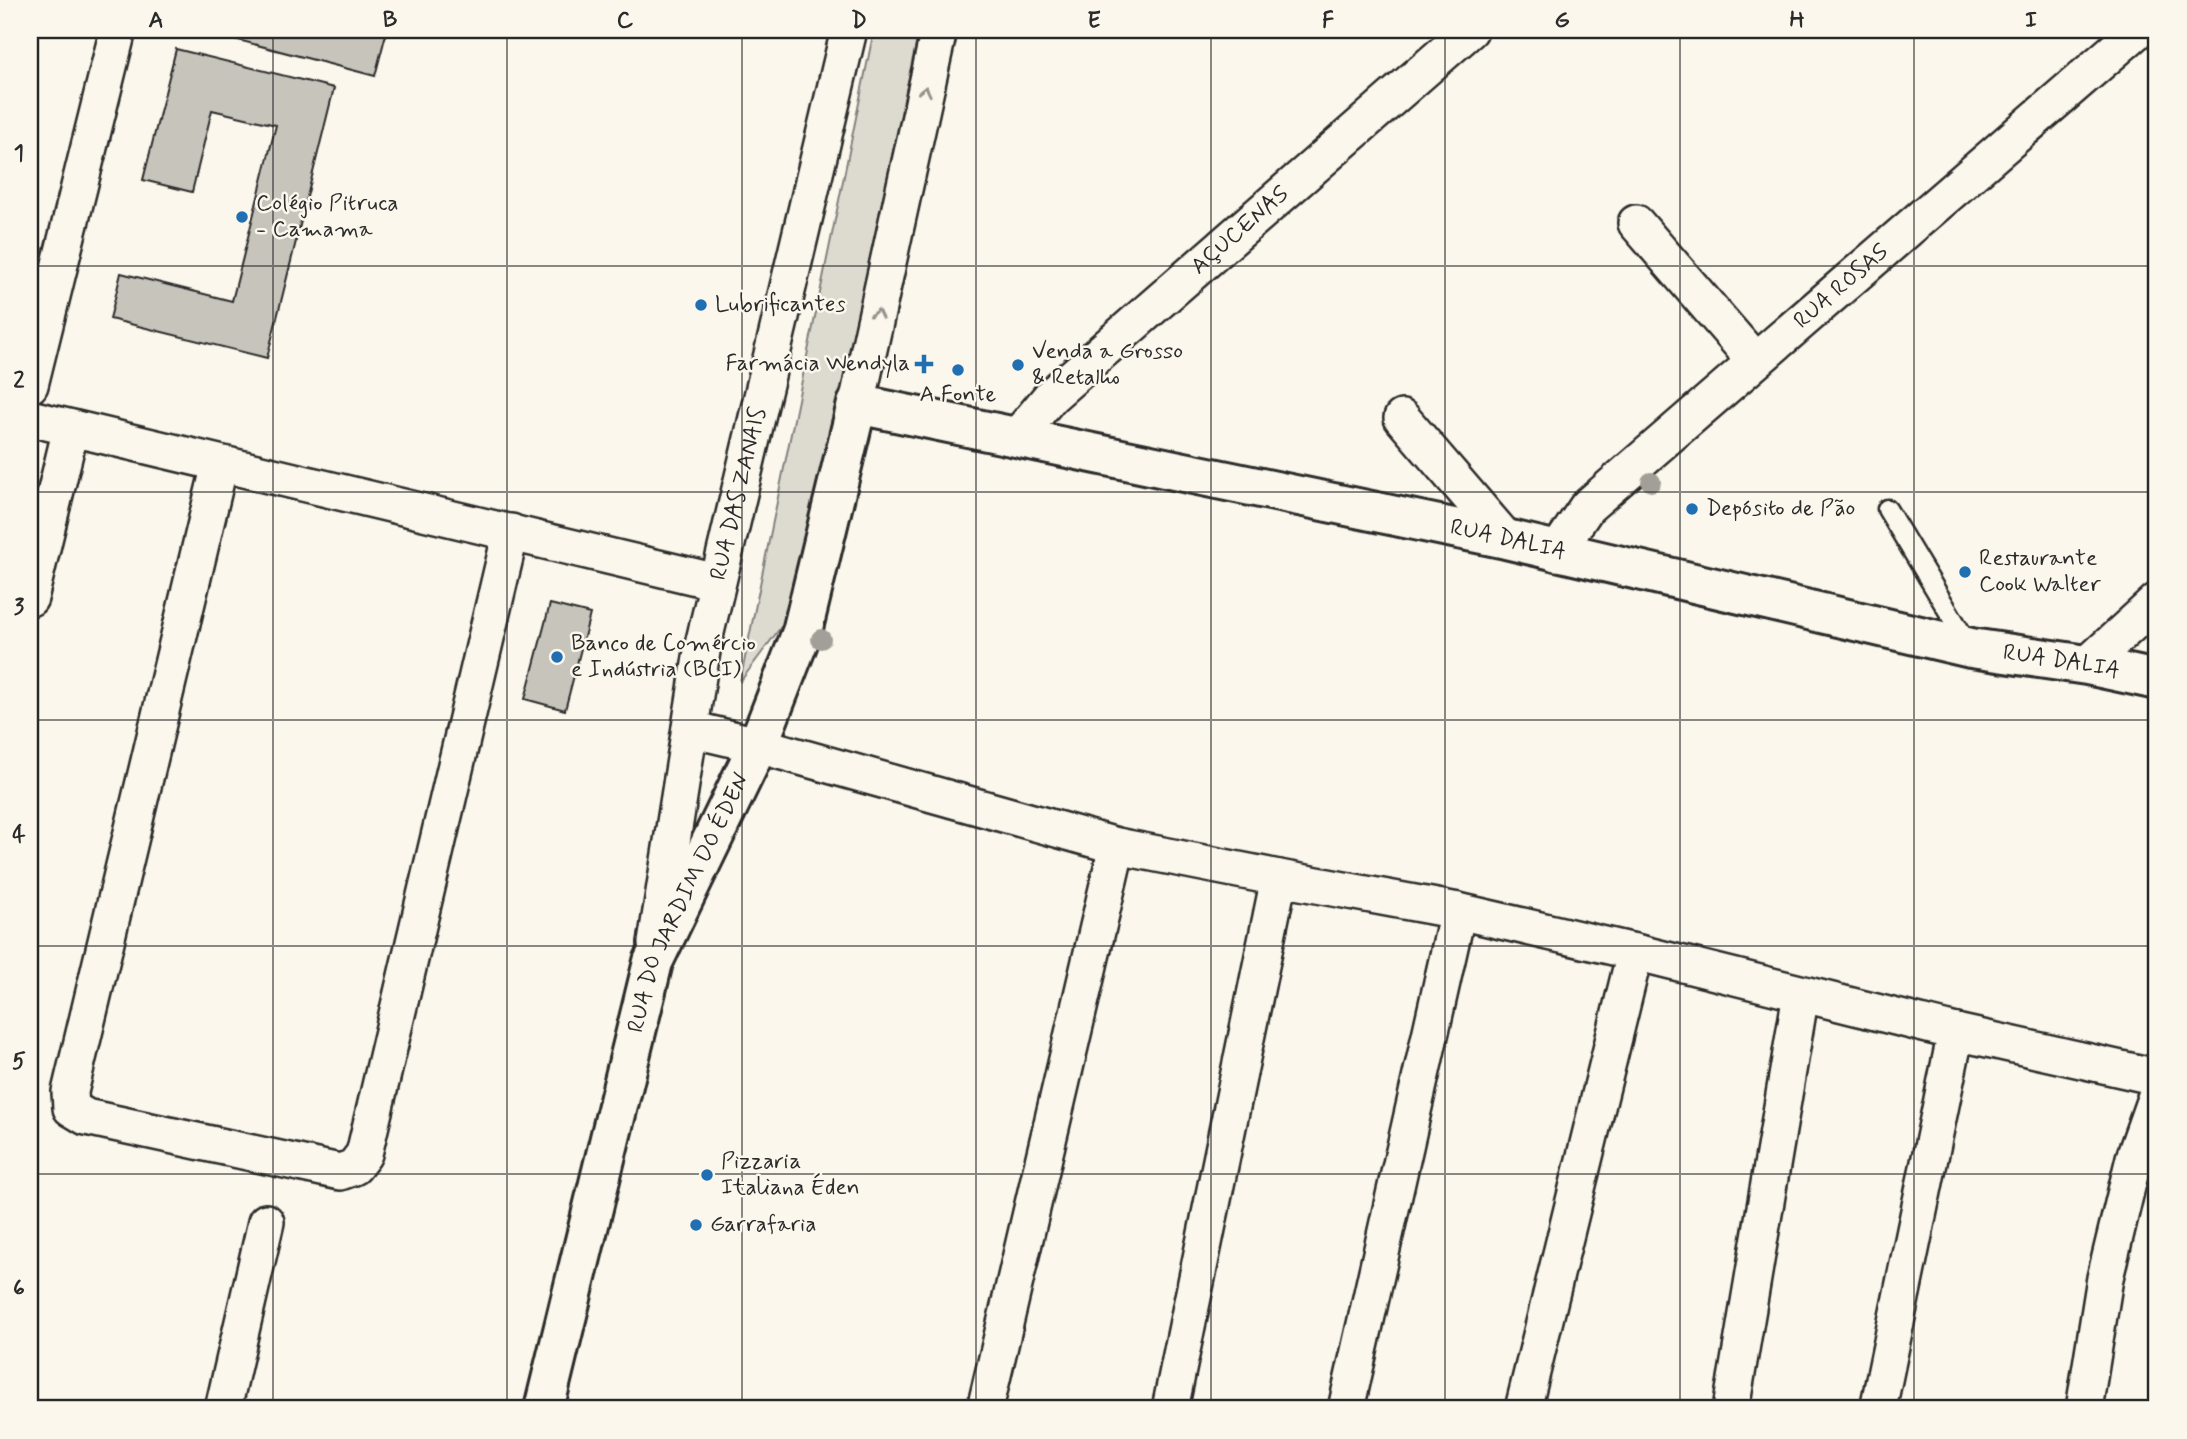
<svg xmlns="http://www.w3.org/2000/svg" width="2187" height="1439" font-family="Mynerve,sans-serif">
  <rect width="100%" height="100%" fill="#fbf7ec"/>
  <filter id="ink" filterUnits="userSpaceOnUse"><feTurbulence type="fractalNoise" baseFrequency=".0143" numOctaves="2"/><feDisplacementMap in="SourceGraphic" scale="14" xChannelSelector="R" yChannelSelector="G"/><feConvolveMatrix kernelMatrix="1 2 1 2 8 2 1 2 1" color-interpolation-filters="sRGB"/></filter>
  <g filter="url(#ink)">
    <!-- green -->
    <polygon fill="#dddad0" stroke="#84827e" stroke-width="2" points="874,30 919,30 795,608 740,682"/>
    <!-- building -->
    <g fill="#c7c4bc" stroke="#2b2b2b" stroke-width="2">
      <polygon points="200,30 387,30 375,76"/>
      <polygon points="176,49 334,88 267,358 110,319 121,273 232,301 276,125 212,110 192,192 143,180"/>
      <polygon points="550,604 590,614 565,710 525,699"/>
    </g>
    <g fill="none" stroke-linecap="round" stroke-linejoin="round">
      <defs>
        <polyline id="service" points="1887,509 1968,644"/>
        <g id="minor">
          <polyline points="1636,223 1755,361"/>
          <polyline points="30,385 118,30"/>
          <polyline points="857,404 939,30"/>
          <polyline points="30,418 717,582"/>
          <polyline points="1402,418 1506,539"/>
          <path id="s1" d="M 1016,438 L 1051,396 L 1470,30"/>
          <polyline points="220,464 70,1092 71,1108 86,1117 340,1172 354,1167 364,1154 511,532"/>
          <path id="s2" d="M 1556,553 L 1587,507 L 2138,30"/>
          <polyline points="30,598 71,428"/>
          <polyline points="2087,665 2157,601"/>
          <polyline points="690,729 758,745 1117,846 1279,878 1458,911 1635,952 1956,1032 2157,1077"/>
          <path id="s3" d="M 656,943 L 703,645 L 849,30"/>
          <polyline points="223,1409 266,1222"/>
          <polyline points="985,1409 1117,846"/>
          <polyline points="1170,1409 1279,878"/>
          <polyline points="1346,1409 1458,911"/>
          <polyline points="1523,1409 1635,952"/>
          <polyline points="1731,1409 1801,994"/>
          <polyline points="1878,1409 1956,1032"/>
          <polyline points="2084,1409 2105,1278 2134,1158 2157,1093"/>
        </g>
        <g id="tertiary">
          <path id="s4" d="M 544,1409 L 653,962 L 758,745 L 802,632 L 857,404 L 1506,539 L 1971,648 L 2087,665 L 2157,680"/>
        </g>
      </defs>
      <!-- service casing -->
      <use href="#service" stroke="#2b2b2b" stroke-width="23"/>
      <!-- minor casing -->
      <use href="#minor" stroke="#2b2b2b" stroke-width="40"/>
      <!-- tertiary casing -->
      <use href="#tertiary" stroke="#2b2b2b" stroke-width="44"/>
      <!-- service -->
      <use href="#service" stroke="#fbf7ec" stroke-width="18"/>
      <!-- minor -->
      <use href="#minor" stroke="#fbf7ec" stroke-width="35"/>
      <!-- tertiary -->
      <use href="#tertiary" stroke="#fbf7ec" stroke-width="38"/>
    </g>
    <!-- trees -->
    <g fill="#a19f98">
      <circle cx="1651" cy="482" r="10"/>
      <circle cx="821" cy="639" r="10"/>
    </g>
    <!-- one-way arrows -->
    <defs><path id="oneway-chevron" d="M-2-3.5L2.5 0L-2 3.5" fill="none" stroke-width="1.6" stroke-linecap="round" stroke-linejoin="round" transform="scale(1.75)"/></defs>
    <g stroke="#93918c">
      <use href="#oneway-chevron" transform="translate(925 91) rotate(-78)"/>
      <use href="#oneway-chevron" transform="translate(877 314) rotate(-78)"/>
    </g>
  </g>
  <!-- grid -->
  <path fill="none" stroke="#2b2b2b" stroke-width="2" stroke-opacity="0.55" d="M 273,30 L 273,1409M 507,30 L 507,1409M 742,30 L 742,1409M 976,30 L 976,1409M 1211,30 L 1211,1409M 1445,30 L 1445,1409M 1680,30 L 1680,1409M 1914,30 L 1914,1409M 30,266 L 2157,266M 30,492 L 2157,492M 30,720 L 2157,720M 30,946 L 2157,946M 30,1174 L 2157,1174"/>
  <!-- markers -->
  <g fill="#1f6fb2" stroke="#fbf7ec" stroke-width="2.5">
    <circle cx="242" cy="217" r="7"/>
    <circle cx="701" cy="305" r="7"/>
    <path d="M920.5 353.5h7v7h7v7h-7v7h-7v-7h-7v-7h7z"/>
    <circle cx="1018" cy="365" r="7"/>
    <circle cx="958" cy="370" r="7"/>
    <circle cx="1692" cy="509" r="7"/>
    <circle cx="1965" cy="572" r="7"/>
    <circle cx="557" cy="657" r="7"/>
    <circle cx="707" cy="1175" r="7"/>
    <circle cx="696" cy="1225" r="7"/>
  </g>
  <g text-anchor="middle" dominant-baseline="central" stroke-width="5" stroke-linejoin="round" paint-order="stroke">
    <!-- poi labels -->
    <g font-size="23" fill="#2b2b2b" stroke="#fbf7ec" text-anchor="start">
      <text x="256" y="204">Colégio Pitruca<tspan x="256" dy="26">- Camama</tspan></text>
      <text x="715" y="305">Lubrificantes</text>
      <text x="1032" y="352">Venda a Grosso<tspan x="1032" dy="26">&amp; Retalho</tspan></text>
      <text x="910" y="364" text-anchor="end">Farmácia Wendyla</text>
      <text x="958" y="395" text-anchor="middle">A Fonte</text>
      <text x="1706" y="509">Depósito de Pão</text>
      <text x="1979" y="559">Restaurante<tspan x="1979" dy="26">Cook Walter</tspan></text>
      <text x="571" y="644">Banco de Comércio<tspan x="571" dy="26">e Indústria (BCI)</tspan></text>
      <text x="721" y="1162">Pizzaria<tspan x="721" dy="26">Italiana Éden</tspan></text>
      <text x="710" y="1225">Garrafaria</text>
    </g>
    <!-- street labels -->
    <g font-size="23" fill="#2b2b2b" stroke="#fbf7ec">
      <text stroke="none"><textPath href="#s1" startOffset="306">AÇUCENAS</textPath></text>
      <text stroke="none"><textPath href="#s2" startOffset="392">RUA ROSAS</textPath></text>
      <text stroke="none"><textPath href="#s3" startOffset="457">RUA DAS ZANAIS</textPath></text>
      <text stroke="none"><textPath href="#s4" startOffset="1722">RUA DALIA</textPath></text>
      <text stroke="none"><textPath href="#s4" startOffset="2289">RUA DALIA</textPath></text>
      <text stroke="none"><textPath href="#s4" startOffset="528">RUA DO JARDIM DO ÉDEN</textPath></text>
    </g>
  </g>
  <!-- margin -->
  <rect width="2187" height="1439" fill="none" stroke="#fbf7ec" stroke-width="77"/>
  <rect x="38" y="38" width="2110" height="1362" fill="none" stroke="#2b2b2b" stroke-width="2.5"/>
  <g font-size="23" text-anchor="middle" font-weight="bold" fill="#2b2b2b">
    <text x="156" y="27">A</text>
    <text x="390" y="27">B</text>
    <text x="625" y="27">C</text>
    <text x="859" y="27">D</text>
    <text x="1094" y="27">E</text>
    <text x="1328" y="27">F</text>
    <text x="1562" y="27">G</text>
    <text x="1797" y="27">H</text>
    <text x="2031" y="27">I</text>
    <text x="19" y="160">1</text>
    <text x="19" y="387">2</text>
    <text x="19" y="614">3</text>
    <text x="19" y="841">4</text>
    <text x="19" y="1068">5</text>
    <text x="19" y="1295">6</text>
  </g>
</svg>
